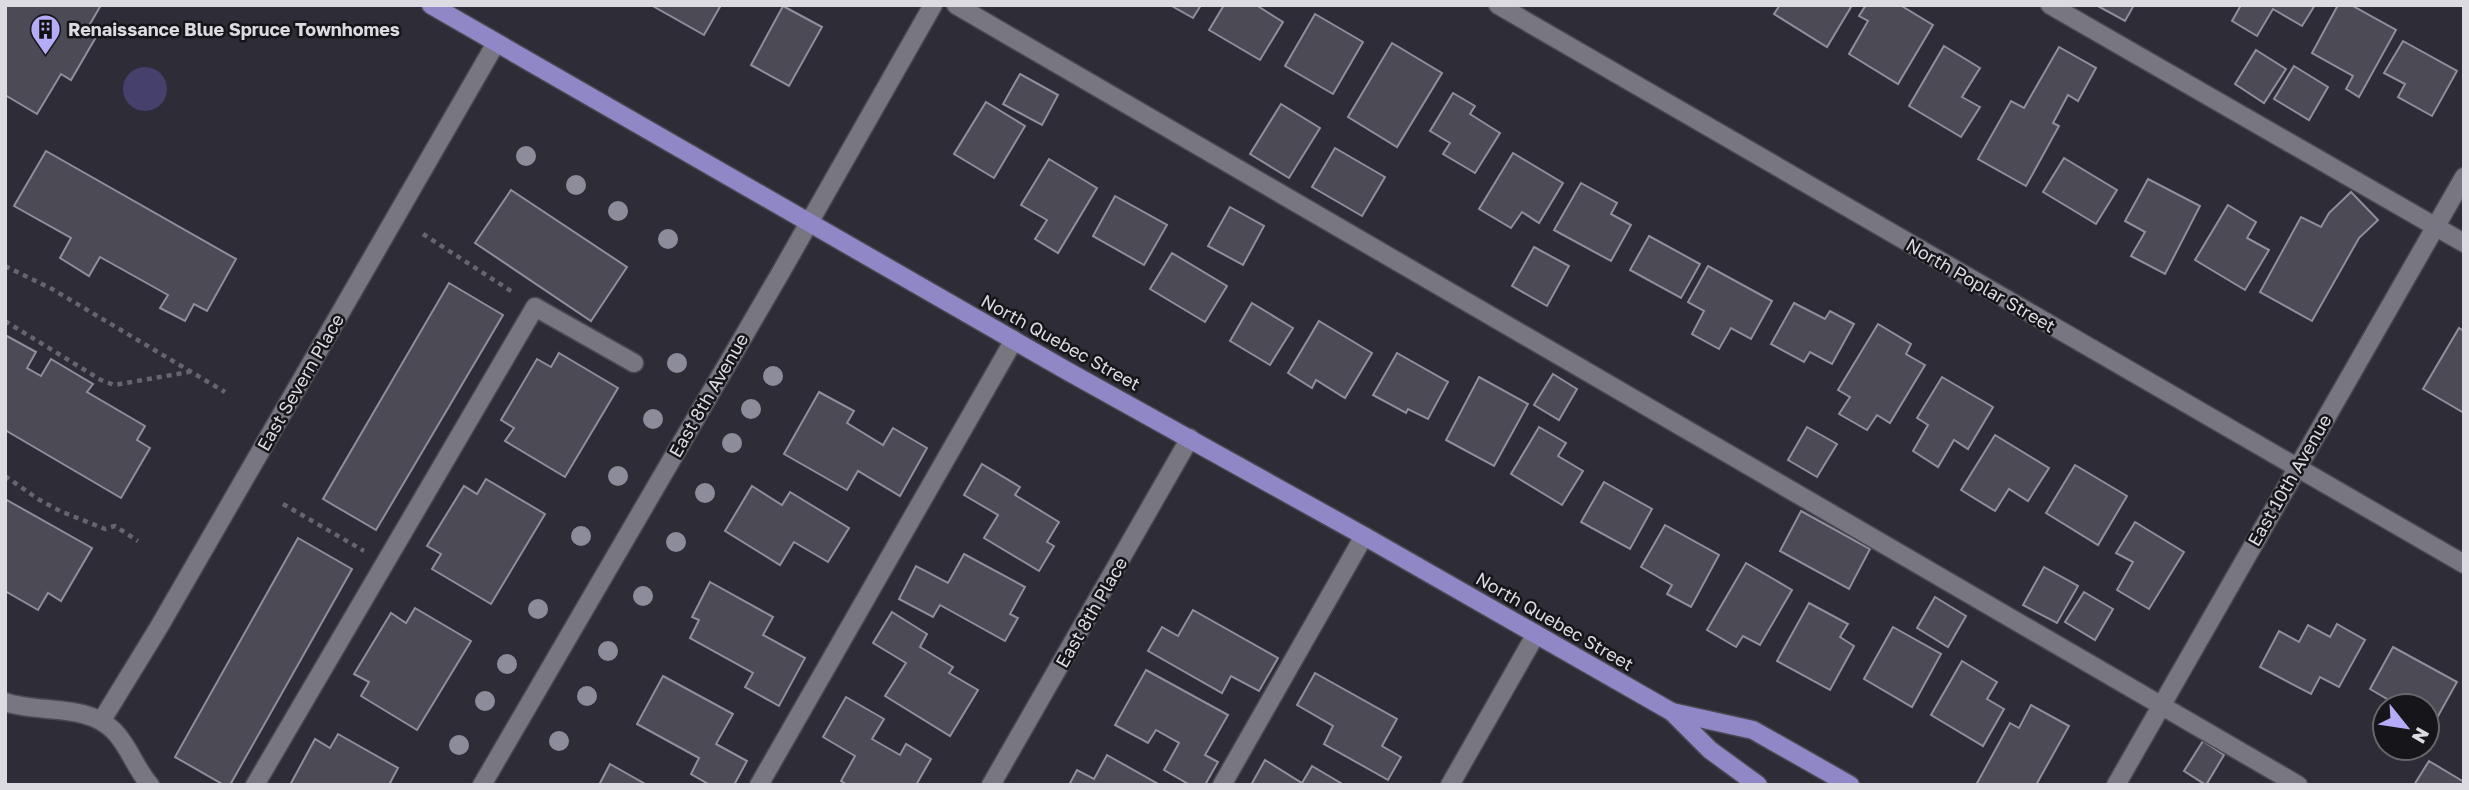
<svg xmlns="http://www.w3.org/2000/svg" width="2469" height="790" font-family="'Golos Text',sans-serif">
  <rect width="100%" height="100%" fill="#2e2d37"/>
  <!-- green -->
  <circle fill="#46406c" cx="145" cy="89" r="22"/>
  <!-- building -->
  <g fill="#4b4a55" stroke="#8f8e9a" stroke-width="2">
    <polygon points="5,5 101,5 86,31 96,37 71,80 61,74 37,114 5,95"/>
    <polygon points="651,5 721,5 704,35"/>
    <polygon points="1170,5 1201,5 1193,18"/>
    <polygon points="1224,5 1256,5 1283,22 1260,60 1209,30"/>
    <polygon points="1780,5 1848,5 1851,7 1827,47 1774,14"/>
    <polygon points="1866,5 1900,5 1933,25 1898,84 1849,54 1868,21 1859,16"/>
    <polygon points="2096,5 2134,5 2125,21"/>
    <polygon points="2241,5 2315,5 2302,26 2273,9 2257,36 2232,21"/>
    <polygon points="2338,5 2351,5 2396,30 2359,97 2346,89 2353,76 2312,53"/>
    <polygon points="783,6 822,27 789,86 751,65"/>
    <polygon points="1315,14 1363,42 1333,94 1285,66"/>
    <polygon points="2403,41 2457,71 2432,116 2398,97 2405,84 2384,73"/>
    <polygon points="1392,43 1442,73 1397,147 1348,117"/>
    <polygon points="1944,46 1980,68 1962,97 1980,107 1961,137 1909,106"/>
    <polygon points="2059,47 2096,68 2078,101 2068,95 2053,123 2059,126 2026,186 1978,159 2011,101 2024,108"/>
    <polygon points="2256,50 2286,69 2264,103 2235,84"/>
    <polygon points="2294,66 2328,87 2309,120 2274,99"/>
    <polygon points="1020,74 1058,95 1042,125 1003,104"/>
    <polygon points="1453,93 1475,106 1470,114 1500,133 1475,173 1443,154 1450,143 1430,131"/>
    <polygon points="986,102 1025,126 994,178 954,154"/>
    <polygon points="1281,104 1320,128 1289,178 1250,154"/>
    <polygon points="1335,148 1385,177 1362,216 1312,187"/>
    <polygon points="46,151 236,259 207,311 194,304 185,321 160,308 168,295 100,257 89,276 60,258 71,238 14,206"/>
    <polygon points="1513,153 1563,183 1539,223 1522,212 1511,228 1479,209"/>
    <polygon points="2064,158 2117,190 2096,224 2043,192"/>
    <polygon points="1049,159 1097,188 1058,253 1035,239 1047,220 1021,205"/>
    <polygon points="2148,179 2200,206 2165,274 2131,256 2145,232 2125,221"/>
    <polygon points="1581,183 1617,203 1611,214 1631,225 1611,261 1554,230"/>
    <polygon points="511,190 627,267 591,321 475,243"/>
    <polygon points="2351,192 2378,220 2359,238 2312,321 2260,292 2301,217 2321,227 2329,213"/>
    <polygon points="1115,196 1167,225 1144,265 1093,236"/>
    <polygon points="2228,205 2256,222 2247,238 2269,250 2245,290 2195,260"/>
    <polygon points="1230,207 1264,226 1243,265 1208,246"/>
    <polygon points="1649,236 1700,264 1681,298 1630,270"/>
    <polygon points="1534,247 1569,266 1547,306 1512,286"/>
    <polygon points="1172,253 1227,286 1205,322 1150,289"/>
    <polygon points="1708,266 1772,301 1751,339 1731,328 1719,349 1692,334 1704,311 1688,302"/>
    <polygon points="449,283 503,315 376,530 323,499"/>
    <polygon points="1252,303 1293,328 1270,365 1230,341"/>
    <polygon points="1794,303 1825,319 1830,311 1854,324 1832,364 1810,352 1804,362 1771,344"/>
    <polygon points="1319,321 1372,353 1345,398 1316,380 1312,388 1288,373"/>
    <polygon points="1878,324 1911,344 1906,354 1925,365 1890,423 1877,415 1867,430 1839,414 1850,397 1838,390"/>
    <polygon points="2459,328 2464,331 2464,413 2423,389"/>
    <polygon points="5,335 36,352 27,368 41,376 51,359 93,384 87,392 145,426 137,440 150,448 121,498 5,430"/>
    <polygon points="559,353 618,388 565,477 505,441 514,428 501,420 537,359 551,367"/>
    <polygon points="1397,353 1448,382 1428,419 1408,409 1406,413 1373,395"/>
    <polygon points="1553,374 1577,389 1559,420 1534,405"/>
    <polygon points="1479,377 1528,404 1494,466 1446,440"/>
    <polygon points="1942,377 1993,407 1968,449 1954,440 1938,467 1913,451 1928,425 1917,418"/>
    <polygon points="819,392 854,411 847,423 883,445 893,428 927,448 900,496 858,471 847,490 784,454"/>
    <polygon points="1539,427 1566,443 1558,456 1583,471 1562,505 1511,474"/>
    <polygon points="1807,427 1837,444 1817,477 1788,460"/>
    <polygon points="1995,435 2049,468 2028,501 2009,489 1995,511 1961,490"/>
    <polygon points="982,464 1020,487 1015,495 1059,522 1047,542 1054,546 1039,571 984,538 998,515 964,495"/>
    <polygon points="2075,465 2127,496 2098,545 2046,513"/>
    <polygon points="486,479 545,514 491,604 432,569 441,554 427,546 464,486 477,494"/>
    <polygon points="1604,482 1652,509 1630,549 1581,522"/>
    <polygon points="752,486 782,505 790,492 849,528 828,562 794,542 780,565 725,531"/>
    <polygon points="5,499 92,548 61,601 48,593 38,610 5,591"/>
    <polygon points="1801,511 1870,549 1849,589 1780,551"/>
    <polygon points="2135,522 2184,552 2149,609 2117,590 2133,562 2116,553"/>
    <polygon points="1665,525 1719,555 1691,607 1667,594 1672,585 1641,567"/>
    <polygon points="298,538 352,569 230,785 224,785 175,757"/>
    <polygon points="964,554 1025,587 1010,614 1018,618 1005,641 940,605 933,617 899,599 916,566 948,583"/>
    <polygon points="1746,563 1792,590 1760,645 1743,636 1736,647 1707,630"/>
    <polygon points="2044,567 2078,586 2057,623 2023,605"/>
    <polygon points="710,582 773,617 763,635 805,658 779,706 745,687 753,673 690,638 699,620 692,617"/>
    <polygon points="2084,592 2113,609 2095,640 2065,622"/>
    <polygon points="1935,597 1966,616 1948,647 1917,628"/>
    <polygon points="1809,603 1848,624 1840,637 1854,646 1830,690 1777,661"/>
    <polygon points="415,608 471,641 417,730 361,696 369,682 354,674 391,613 406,623"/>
    <polygon points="1193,610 1278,658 1259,691 1231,676 1222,693 1148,651 1162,627 1178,636"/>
    <polygon points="892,612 927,634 920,647 953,667 949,673 978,690 950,736 885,696 906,663 873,643"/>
    <polygon points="2337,624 2365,640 2339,687 2320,677 2311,694 2260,667 2279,631 2299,642 2308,625 2330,637"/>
    <polygon points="1893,627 1941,654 1912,707 1864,679"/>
    <polygon points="2393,647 2457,682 2433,725 2427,722 2427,706 2399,706 2370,689"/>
    <polygon points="1962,661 1997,682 1987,699 2004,709 1983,746 1931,715"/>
    <polygon points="1146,670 1228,715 1205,755 1218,762 1205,785 1190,785 1164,770 1179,743 1156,730 1148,743 1115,725"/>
    <polygon points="1315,673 1397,719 1382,746 1401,757 1388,780 1324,744 1333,726 1297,705"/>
    <polygon points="663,676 733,714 716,744 747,761 734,785 710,785 691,774 699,758 637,724"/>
    <polygon points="846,697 884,719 872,739 900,755 906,744 931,759 916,785 848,785 841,781 855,756 823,737"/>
    <polygon points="2031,705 2069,726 2036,785 1976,785 2010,723 2019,728"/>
    <polygon points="338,734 398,768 389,785 290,785 315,739 330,748"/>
    <polygon points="2203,741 2224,755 2206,785 2184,771"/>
    <polygon points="1107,755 1160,785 1069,785 1077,770 1094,779"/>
    <polygon points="1265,760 1302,783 1312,766 1344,785 1251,785"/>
    <polygon points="2429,761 2464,782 2464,785 2414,785"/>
    <polygon points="610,764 647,785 599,785"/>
  </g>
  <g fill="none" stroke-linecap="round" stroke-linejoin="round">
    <defs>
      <g id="minor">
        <polyline points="956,5 2298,785"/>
        <polyline points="1498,5 2464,564"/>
        <polyline points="2050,5 2464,243"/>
        <path d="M 5,702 C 40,714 87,703 114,731 C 129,746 135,768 150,785"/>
        <polyline points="102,720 159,627 496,43"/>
        <polyline points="255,785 535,307 634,363"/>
        <polyline points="482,785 781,272 933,5"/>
        <polyline points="759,785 1014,340"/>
        <polyline points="991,785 1190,438"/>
        <polyline points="1222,785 1364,536"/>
        <polyline points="1450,785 1536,634"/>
        <polyline points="2116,785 2464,177"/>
      </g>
      <g id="major">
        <polyline points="431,5 1069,372 1364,536 1672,712 1710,750 1758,785"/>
        <polyline points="1672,712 1753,730 1850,785"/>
      </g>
    </defs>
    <!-- minor casing -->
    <use href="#minor" stroke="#494851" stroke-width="21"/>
    <!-- major casing -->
    <use href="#major" stroke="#494851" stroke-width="21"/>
    <!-- path -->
    <g stroke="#66656e" stroke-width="4.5" stroke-dasharray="5 5" stroke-linecap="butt">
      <polyline points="423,234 514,293"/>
      <polyline points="5,266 52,289 225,392"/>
      <polyline points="5,321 101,380 114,385 189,372"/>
      <polyline points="5,476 38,499 60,511 105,529 115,526 138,541"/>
      <polyline points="283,504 364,551"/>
    </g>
    <!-- minor -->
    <use href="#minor" stroke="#777681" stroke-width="18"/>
    <!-- major -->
    <use href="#major" stroke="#9087c6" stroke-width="18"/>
  </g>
  <!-- trees -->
  <g fill="#8d8c9b">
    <circle cx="526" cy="156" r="10"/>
    <circle cx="576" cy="185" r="10"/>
    <circle cx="618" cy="211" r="10"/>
    <circle cx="668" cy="239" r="10"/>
    <circle cx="677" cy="363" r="10"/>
    <circle cx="773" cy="376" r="10"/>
    <circle cx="751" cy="409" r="10"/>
    <circle cx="653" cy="419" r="10"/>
    <circle cx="732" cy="443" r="10"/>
    <circle cx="618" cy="476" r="10"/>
    <circle cx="705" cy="493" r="10"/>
    <circle cx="581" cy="536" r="10"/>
    <circle cx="676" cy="542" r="10"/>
    <circle cx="643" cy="596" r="10"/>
    <circle cx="538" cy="609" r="10"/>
    <circle cx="608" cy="651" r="10"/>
    <circle cx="507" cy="664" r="10"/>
    <circle cx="587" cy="696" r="10"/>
    <circle cx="485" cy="701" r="10"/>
    <circle cx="559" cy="741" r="10"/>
    <circle cx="459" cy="745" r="10"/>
  </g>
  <!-- icons -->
  <defs>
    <symbol id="building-pin" viewBox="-11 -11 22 30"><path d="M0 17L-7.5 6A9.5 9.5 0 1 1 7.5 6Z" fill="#b5acf8" stroke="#16161a"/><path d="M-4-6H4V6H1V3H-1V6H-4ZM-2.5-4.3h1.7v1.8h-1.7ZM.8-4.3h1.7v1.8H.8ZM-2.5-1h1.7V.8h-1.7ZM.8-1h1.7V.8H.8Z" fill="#111"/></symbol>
  </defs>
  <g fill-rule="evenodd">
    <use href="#building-pin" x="28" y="12" width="35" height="47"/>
  </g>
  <g text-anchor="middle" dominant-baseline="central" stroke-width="5" stroke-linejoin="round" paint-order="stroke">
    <!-- poi labels -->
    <g font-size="18" font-weight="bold" fill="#dcdbe2" stroke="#16161a" text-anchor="start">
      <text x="68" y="29">Renaissance Blue Spruce Townhomes</text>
    </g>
    <!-- street labels -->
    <g font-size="18" fill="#dcdbe2" stroke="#16161a">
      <text transform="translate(1981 285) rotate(30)">North Poplar Street</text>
      <text transform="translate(1061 342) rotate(29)">North Quebec Street</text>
      <text transform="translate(300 382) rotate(-60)">East Severn Place</text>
      <text transform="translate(708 395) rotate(-60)">East 8th Avenue</text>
      <text transform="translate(2289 480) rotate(-60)">East 10th Avenue</text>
      <text transform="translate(1091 612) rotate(-60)">East 8th Place</text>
      <text transform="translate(1555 621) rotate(30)">North Quebec Street</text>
    </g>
  </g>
  <!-- border -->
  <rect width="2469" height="790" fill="none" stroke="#dcdbe2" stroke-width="14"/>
  <!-- north arrow -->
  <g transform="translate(2406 727) rotate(120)"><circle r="33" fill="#16161a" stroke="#65656a" stroke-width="2"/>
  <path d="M0-5L12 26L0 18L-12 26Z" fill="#b5acf8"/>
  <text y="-10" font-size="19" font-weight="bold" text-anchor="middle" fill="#dcdbe2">N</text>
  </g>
</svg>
